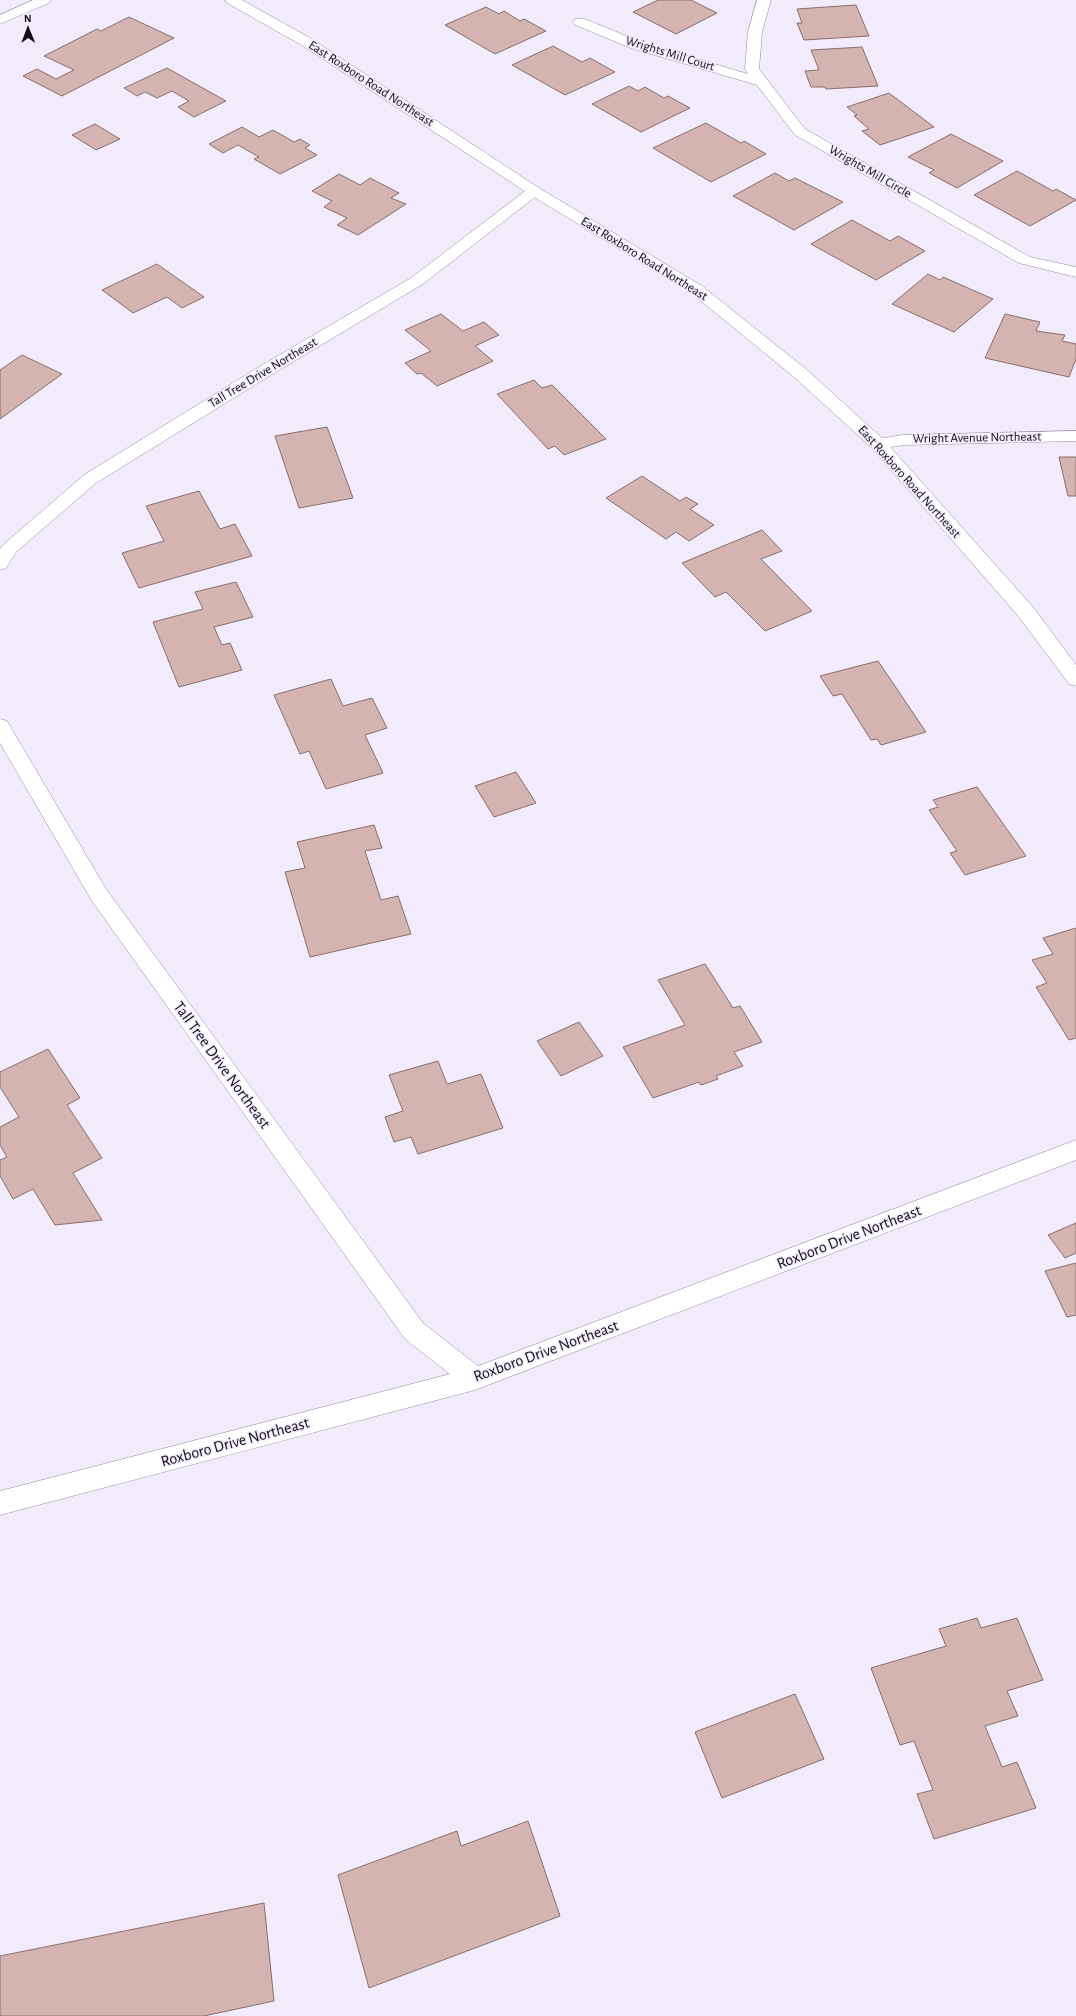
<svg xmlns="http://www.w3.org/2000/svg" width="1076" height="2016" font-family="'Alegreya Sans',sans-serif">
  <rect width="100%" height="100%" fill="#f1ebfb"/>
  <!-- building -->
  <g fill="#d3b4b0" stroke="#8a6e6b">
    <polygon points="658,0 691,0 717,13 676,34 633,12"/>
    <polygon points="856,5 869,36 804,40 797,23 802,23 797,9"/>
    <polygon points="486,7 499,14 504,11 520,21 524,19 546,31 495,54 445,25"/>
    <polygon points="129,17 174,38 62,96 23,76 37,69 56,79 74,70 44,56 97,29 101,31"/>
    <polygon points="553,46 582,62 590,58 615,72 565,95 512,65"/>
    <polygon points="862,47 878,86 826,89 825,87 811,87 805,71 819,70 811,50"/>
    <polygon points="167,68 226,101 194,117 178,107 189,101 172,91 157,98 145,92 137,96 124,88"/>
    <polygon points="629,86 638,91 645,87 664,98 668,96 690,108 641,132 592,104"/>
    <polygon points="889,93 934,127 880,145 862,131 869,129 854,116 857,115 847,107"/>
    <polygon points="706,123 741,143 744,141 766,154 711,182 653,148"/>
    <polygon points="95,124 120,139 96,150 72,135"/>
    <polygon points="242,127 259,137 273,130 294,142 300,139 310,145 305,148 317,155 280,174 254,159 259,157 238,145 223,153 209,144"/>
    <polygon points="951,134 1003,161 957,188 929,173 934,170 908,157"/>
    <polygon points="1017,171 1053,191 1056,189 1076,200 1030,226 974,195"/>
    <polygon points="775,173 789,181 795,178 843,202 794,230 733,196"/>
    <polygon points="339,174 360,185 370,178 399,193 391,198 406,204 358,235 337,225 347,218 324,207 332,201 312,191"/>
    <polygon points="852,220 890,241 898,236 925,251 876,280 811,244"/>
    <polygon points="157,264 204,297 182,308 167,297 133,313 102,290"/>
    <polygon points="928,274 940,280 943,277 993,299 954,332 892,304"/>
    <polygon points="441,314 463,331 484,322 499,335 475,346 493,361 437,386 421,373 417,374 405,363 431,351 405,330"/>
    <polygon points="1005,314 1040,322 1036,331 1065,335 1062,341 1076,344 1076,359 1069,377 985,358"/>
    <polygon points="22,355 62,374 0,419 0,370"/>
    <polygon points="534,380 542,388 552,385 606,439 564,455 555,446 548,449 497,394"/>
    <polygon points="327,427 353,498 299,508 275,436"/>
    <polygon points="1059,457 1076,457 1076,496 1068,496"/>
    <polygon points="642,476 680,501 686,497 698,504 690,509 714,525 689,541 676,532 666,539 606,498"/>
    <polygon points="199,491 220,529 235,524 252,556 139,588 122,553 164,541 146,506"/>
    <polygon points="762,530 782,551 761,559 812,611 765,631 726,592 715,597 682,563"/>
    <polygon points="236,582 253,617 214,627 222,645 230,643 242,670 179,687 153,622 203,609 195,592"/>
    <polygon points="878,661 926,732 881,745 877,739 871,740 842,694 833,696 820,676"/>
    <polygon points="331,679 343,706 372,698 387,728 365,735 383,773 326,789 309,751 300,754 274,695"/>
    <polygon points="516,772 536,803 494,817 475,786"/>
    <polygon points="977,787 1026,856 965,875 950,853 957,851 929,810 938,807 933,800"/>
    <polygon points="374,825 382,848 365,851 381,900 398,896 411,934 310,957 285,872 305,868 297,842"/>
    <polygon points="1076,928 1076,1038 1069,1040 1036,987 1047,983 1032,960 1053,954 1043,938"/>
    <polygon points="705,964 733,1008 740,1006 762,1042 734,1052 743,1066 716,1076 718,1079 701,1085 699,1082 653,1098 623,1047 685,1025 658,980"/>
    <polygon points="579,1022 603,1056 561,1076 537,1041"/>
    <polygon points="48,1049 80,1098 67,1105 102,1158 73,1173 102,1220 55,1225 33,1189 13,1199 0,1176 0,1160 7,1157 0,1145 0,1127 19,1117 0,1087 0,1072"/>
    <polygon points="438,1061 447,1084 481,1074 503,1128 418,1154 411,1137 394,1142 385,1117 403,1111 389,1075"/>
    <polygon points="1076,1223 1076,1253 1065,1258 1048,1235"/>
    <polygon points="1076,1263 1076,1315 1067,1317 1045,1271"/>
    <polygon points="977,1618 981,1628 1017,1618 1043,1680 1007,1691 1018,1716 985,1726 1002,1767 1017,1762 1036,1808 934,1839 917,1794 933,1790 914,1741 900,1745 871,1668 946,1646 939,1629"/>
    <polygon points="795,1694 824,1759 722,1798 695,1732"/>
    <polygon points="528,1821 560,1916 369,1988 338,1875 457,1831 461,1846"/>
    <polygon points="264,1903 274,2001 204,2016 0,2016 0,1956"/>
  </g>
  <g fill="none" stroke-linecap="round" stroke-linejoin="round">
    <defs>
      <g id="minor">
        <polygon points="33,0 51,0 49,3 0,24 0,15"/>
        <polygon points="757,0 771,0 762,32 759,69 805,129 1030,257 1076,267 1076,277 1019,263 795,135 757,85 631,48 575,25 573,22 575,19 585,19 641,42 748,74 745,69 748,32"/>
        <polygon points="534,186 539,188 542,191 539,194 423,284 271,375 96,483 16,552 6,568 0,570 0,549 4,544 84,475 259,367 411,278 529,188"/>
        <polygon points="1076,431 1076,441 903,445 878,449 872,448 869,444 872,440 903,435"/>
        <polygon points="0,719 7,721 106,889 423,1323 478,1366 1076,1140 1076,1160 475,1390 0,1515 0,1491 450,1374 405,1339 92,901 0,743"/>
      </g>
      <polygon id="major" points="225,0 242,0 310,38 539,188 702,286 806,369 884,440 1033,607 1076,665 1076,686 1069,684 1019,617 872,448 794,377 690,292 529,194 300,44 227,3"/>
    </defs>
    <!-- minor casing -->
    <use href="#minor" stroke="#948ca4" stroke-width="1"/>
    <!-- major casing -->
    <use href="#major" stroke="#948ca4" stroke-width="1"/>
    <!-- minor -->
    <use href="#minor" fill="#fff" fill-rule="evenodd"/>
    <!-- major -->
    <use href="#major" fill="#fff" fill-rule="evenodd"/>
  </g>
  <g text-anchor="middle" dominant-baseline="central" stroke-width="3" stroke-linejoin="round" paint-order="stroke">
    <!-- far-street labels -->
    <g font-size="13" fill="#100d16" stroke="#f1ebfb">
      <text transform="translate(670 54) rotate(17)">Wrights Mill Court</text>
      <text transform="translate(371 84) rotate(33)">East Roxboro Road Northeast</text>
      <text transform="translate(870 172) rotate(30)">Wrights Mill Circle</text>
      <text transform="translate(644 259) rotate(32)">East Roxboro Road Northeast</text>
      <text transform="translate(263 373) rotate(-31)">Tall Tree Drive Northeast</text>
      <text transform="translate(977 438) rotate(-1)">Wright Avenue Northeast</text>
      <text transform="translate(909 482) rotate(48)">East Roxboro Road Northeast</text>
    </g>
    <!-- street labels -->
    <g font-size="16" fill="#100d16" stroke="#f1ebfb">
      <text transform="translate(222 1065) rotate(54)">Tall Tree Drive Northeast</text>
      <text transform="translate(849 1237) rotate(-21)">Roxboro Drive Northeast</text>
      <text transform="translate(546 1351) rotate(-20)">Roxboro Drive Northeast</text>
      <text transform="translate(235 1442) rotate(-15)">Roxboro Drive Northeast</text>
    </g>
  </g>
  <!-- north arrow -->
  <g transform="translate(28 28) rotate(359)" stroke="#f1ebfb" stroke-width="3" paint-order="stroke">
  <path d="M0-3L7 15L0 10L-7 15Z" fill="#100d16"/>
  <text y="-6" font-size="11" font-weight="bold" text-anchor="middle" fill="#100d16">N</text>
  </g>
</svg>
